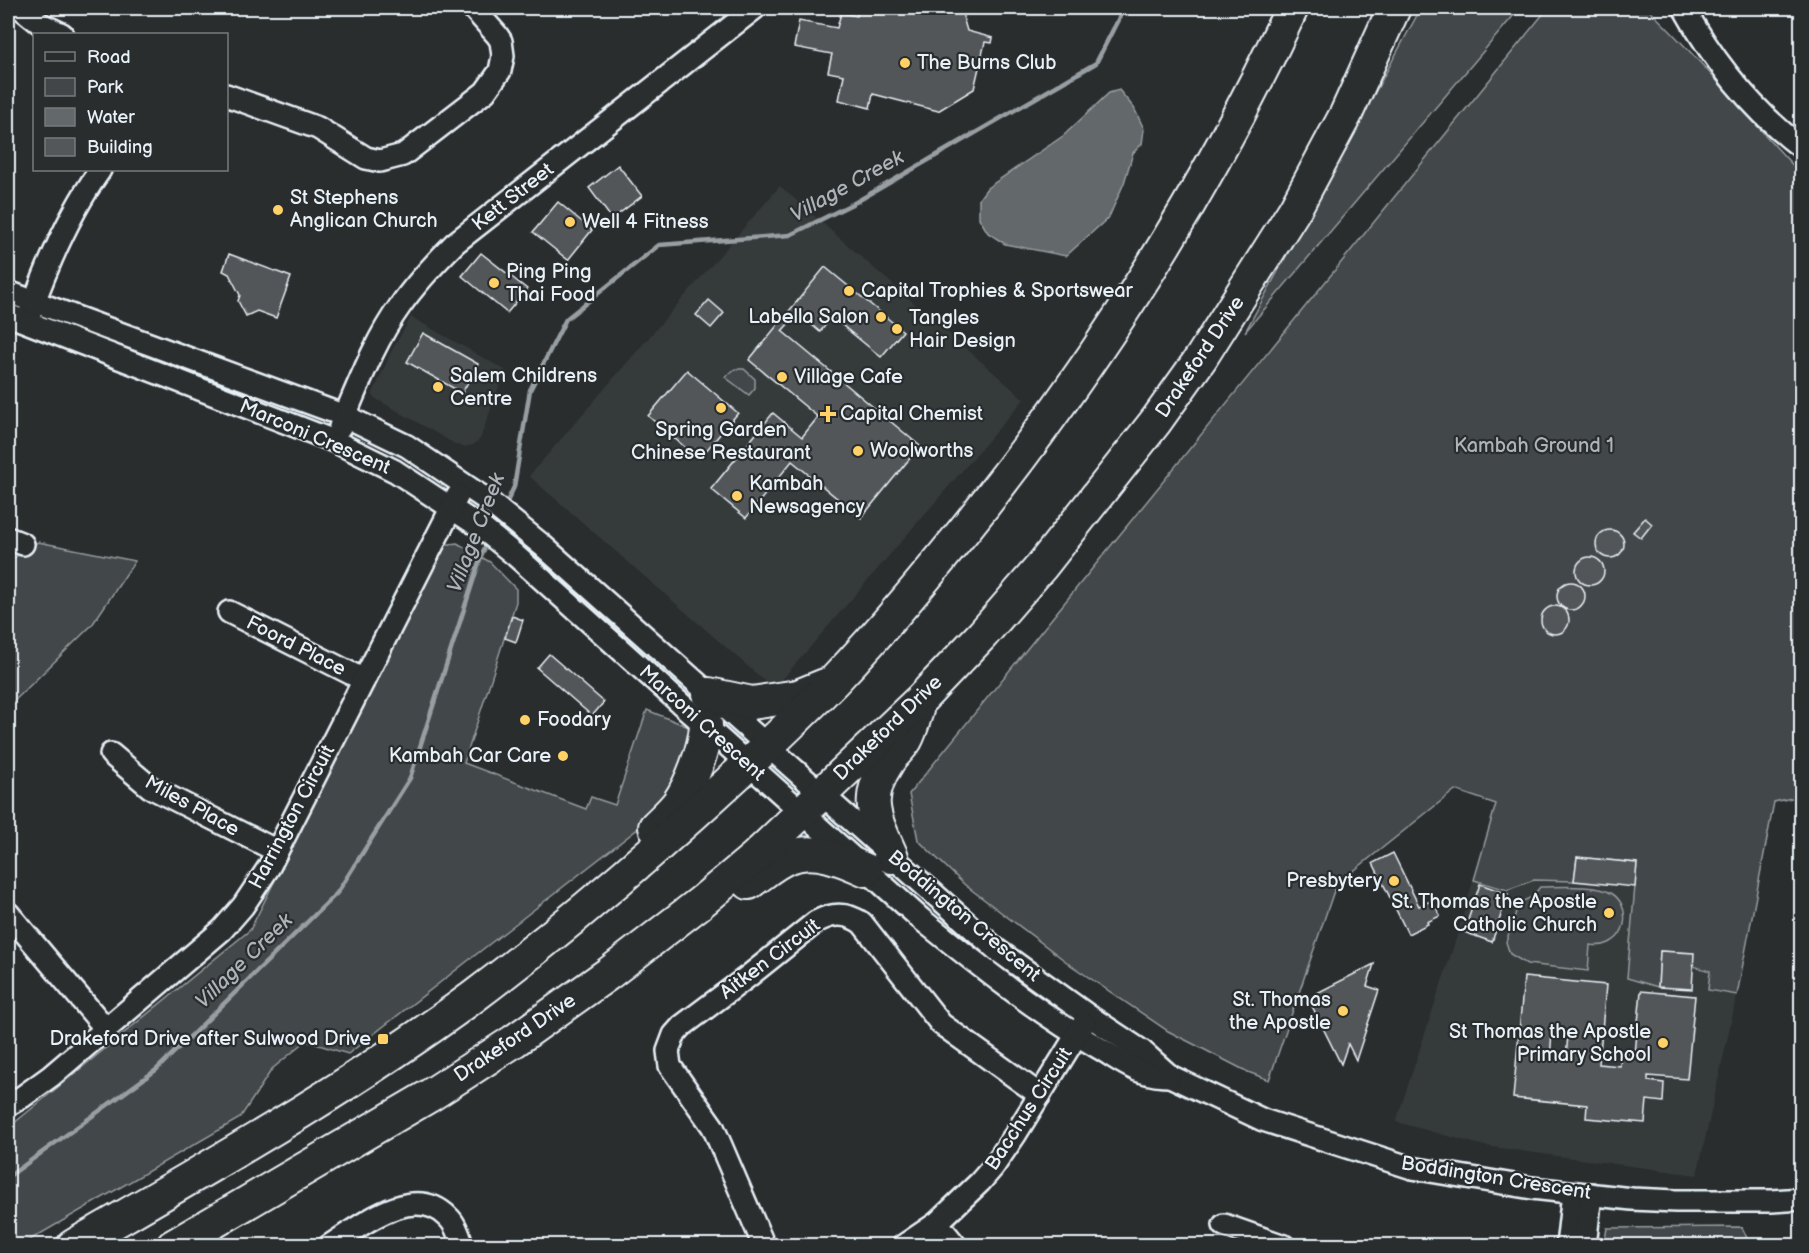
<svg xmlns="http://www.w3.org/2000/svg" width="1809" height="1253" font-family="'Balsamiq Sans',sans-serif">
  <rect width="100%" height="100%" fill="#2a2d2e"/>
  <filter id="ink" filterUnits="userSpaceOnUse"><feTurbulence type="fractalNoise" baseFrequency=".0167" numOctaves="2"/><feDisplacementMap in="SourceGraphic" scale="12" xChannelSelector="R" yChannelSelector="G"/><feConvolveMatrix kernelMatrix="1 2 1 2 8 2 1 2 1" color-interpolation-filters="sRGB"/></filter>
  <g filter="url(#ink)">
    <!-- built -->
    <g fill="#363a3b">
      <polygon points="780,186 1024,399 774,689 529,476"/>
      <polygon points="411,317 505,370 480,439 473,445 464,447 457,445 373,397 373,393 391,352"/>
      <polygon points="1774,801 1737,995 1697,1175 1485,1146 1396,1122 1454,945 1496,804"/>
    </g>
    <!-- green -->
    <g fill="#424648" stroke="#959ca0" stroke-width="1.5">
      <polygon points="1421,8 1520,8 1245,332"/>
      <path d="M 1548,8 L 1647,8 C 1702,60 1749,119 1801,174 L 1801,796 L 1774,802 L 1737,995 L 1708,990 L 1710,971 L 1693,966 L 1693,953 L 1660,951 L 1658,987 L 1627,978 L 1637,863 L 1577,857 L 1574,881 L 1534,880 L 1507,890 L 1474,880 L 1496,804 L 1455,790 L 1336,885 L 1269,1080 L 1248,1072 L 1168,1031 L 1072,966 L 965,885 L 918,840 L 909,794 Z"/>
      <polygon points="735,369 744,369 755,379 755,388 749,395 725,377"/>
      <polygon points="38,542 135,561 92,625 8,707 8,562"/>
      <polygon points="457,543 490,562 516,589 516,602 464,763 586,809 591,797 615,805 647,710 696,730 662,810 348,1054 306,1041 272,1069 240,1118 21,1245 8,1246 8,1128 250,930 443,545"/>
      <path d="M 1540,887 C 1559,887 1595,884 1611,893 C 1630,904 1629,934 1609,943 C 1603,946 1596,946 1590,945 L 1588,971 L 1527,964 L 1510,954 L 1506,942 L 1519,903 L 1532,897 Z"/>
      <polygon points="1742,1227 1750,1245 1604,1245 1607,1228"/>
    </g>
    <!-- water -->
    <polygon fill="#63686b" stroke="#989fa3" stroke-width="1.5" points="1119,90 1134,108 1144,129 1142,144 1133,153 1124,183 1109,217 1066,256 1005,244 988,233 979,218 979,199 987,188 1063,136 1109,93"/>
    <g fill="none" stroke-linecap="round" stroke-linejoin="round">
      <!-- stream -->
      <g stroke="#989fa3" stroke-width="4.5">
        <polyline points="505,506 514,487 530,390 566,319 659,245 790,235 856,202 1096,63 1124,8"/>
        <polyline points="8,1177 156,1070 337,893 410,778 481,556 488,541"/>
      </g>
    </g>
    <!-- building -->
    <g fill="#535759" stroke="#e8f1f8" stroke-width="1.5" fill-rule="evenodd">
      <polygon points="859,8 971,8 963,17 967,31 993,38 992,43 985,42 974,89 938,111 873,94 870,108 839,100 844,75 828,72 832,54 794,47 799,21 837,28 841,13 857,16"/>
      <polygon points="618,165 642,196 612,219 589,188"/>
      <polygon points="558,202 592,230 568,260 533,232"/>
      <polygon points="481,253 527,289 507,313 462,276"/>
      <polygon points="229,254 291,277 276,318 257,311 246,316 238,301 240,295 229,274 223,271"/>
      <polygon points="825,267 903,331 881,357 832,317 820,332 798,313 782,331 920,446 861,518 792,461 746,518 711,489 773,413 802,437 818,417 749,360"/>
      <polygon points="709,300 724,313 711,328 696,315"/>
      <polygon points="423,333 478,364 462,393 407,362"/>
      <polygon points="687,370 738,413 699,459 648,416"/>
      <polygon points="1645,518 1652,524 1641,538 1633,532"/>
      <circle cx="1610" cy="544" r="14"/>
      <circle cx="1590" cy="571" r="14"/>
      <circle cx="1571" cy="596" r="14"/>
      <circle cx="1555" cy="620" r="14"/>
      <polygon points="512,616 523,620 516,642 505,638"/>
      <polygon points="549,654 604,702 592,716 537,668"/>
      <polygon points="1393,853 1419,906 1433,900 1440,916 1427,922 1428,924 1408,934 1373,863"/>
      <polygon points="1577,857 1637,863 1635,887 1574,881"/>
      <polygon points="1480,884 1508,894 1492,942 1464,932"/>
      <polygon points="1660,951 1694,953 1692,989 1658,987"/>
      <polygon points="1374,964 1367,986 1379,990 1356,1060 1348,1044 1341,1064 1312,1006 1317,993"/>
      <path d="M 1524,977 L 1606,985 L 1599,1064 L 1620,1066 L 1621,1052 L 1635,1054 L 1641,991 L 1695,996 L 1687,1079 L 1648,1076 L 1648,1081 L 1664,1083 L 1663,1102 L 1647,1100 L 1645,1123 L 1586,1118 L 1587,1105 L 1513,1098 ZM 1552,1033 L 1568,1034 L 1566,1060 L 1550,1058 Z"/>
    </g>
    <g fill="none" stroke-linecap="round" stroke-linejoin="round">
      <defs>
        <g id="minor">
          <polyline points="21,8 41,24 62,34"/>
          <path d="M 1684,8 C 1714,62 1752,110 1802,148"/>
          <polyline points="226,95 318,128 366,158 380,161 403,155 485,92 500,71 503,56 501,41 497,35 473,8"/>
          <polyline points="8,292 345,416 407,446 487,500 542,545 997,950 1089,1016 1142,1051 1170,1076 1263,1120 1412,1168 1532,1188 1632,1199 1676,1201 1772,1201 1802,1199"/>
          <path d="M 30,313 C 48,263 69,214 100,170"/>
          <path d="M 8,315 L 334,441 L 395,471 L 483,529 L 515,555 L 921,919 C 978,965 1035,1011 1099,1048 C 1113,1056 1128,1068 1143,1072 C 1152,1075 1161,1076 1170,1076"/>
          <path d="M 340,427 C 358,386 374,342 400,306 C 416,283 435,263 455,243 L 755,8"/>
          <polyline points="8,538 23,544"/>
          <polyline points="229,612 364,680"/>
          <polyline points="111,754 150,787 277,851"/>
          <polyline points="8,913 106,1029"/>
          <polyline points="8,1105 22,1097 51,1076 222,930 243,906 269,867 458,495"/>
          <polyline points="937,1223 956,1246"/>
          <polyline points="1224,1225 1284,1246"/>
          <path d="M 329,1246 C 361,1226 413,1182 448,1217 C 456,1224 459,1236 463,1246"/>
          <path d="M 764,1246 L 713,1127 L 670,1066 L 668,1051 L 674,1035 L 682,1026 L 750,975 L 816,922 C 832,913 846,912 862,923 L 941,1024 L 1040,1095"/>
          <polyline points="903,1246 937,1223 980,1182 993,1167 1015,1135 1084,1023"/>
          <polyline points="1567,1246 1573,1193"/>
          <polyline points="1585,1246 1591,1194"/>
        </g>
        <g id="highway">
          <polyline points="709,694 752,703 798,696 825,685"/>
          <path d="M 655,827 C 663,819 671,812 678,803 C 691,785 705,747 706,725"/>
          <path d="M 892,857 C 875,818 863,800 888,762 C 893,754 901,748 906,740 C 911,731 914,719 917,710"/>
          <path d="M 749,883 C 761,875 775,862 789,857 C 815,847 842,859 866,870"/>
          <path d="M 73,1246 C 209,1167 347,1090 473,997 C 537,949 599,898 659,845 C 719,792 778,738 834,681 C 887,625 936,566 984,505 C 1105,351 1209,185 1292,8"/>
          <polyline points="173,1246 429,1096 514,1041 608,974 700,903 755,857 922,698 982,635 1041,567 1156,421 1201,358 1295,209 1346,114 1394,8"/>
        </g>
      </defs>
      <!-- minor casing -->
      <use href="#minor" stroke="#e8f1f8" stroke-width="26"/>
      <!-- highway casing -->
      <use href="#highway" stroke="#e8f1f8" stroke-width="36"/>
      <!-- minor -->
      <use href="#minor" stroke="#2a2d2e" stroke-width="21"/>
      <!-- highway -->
      <use href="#highway" stroke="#2a2d2e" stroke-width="32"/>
    </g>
  </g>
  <!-- markers -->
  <g fill="#ffd166" stroke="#2a2d2e" stroke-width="2">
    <circle cx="905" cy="63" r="6"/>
    <circle cx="278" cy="210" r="6"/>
    <circle cx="570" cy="222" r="6"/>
    <circle cx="494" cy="283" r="6"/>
    <circle cx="849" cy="291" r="6"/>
    <circle cx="881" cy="317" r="6"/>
    <circle cx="897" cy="329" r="6"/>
    <circle cx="782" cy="377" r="6"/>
    <circle cx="438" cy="387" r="6"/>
    <circle cx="721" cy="408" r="6"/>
    <path d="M825 405h6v6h6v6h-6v6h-6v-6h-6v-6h6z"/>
    <circle cx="858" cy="451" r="6"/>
    <circle cx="737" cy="496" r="6"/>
    <circle cx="525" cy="720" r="6"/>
    <circle cx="563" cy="756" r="6"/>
    <circle cx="1394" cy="881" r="6"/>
    <circle cx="1609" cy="913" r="6"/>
    <circle cx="1343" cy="1011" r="6"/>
    <rect x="377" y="1033" width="12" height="12" rx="3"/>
    <circle cx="1663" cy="1043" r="6"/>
  </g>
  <g text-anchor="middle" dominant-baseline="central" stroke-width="4.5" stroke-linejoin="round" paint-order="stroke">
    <!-- poi labels -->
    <g font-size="20" fill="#e8f1f8" stroke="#2a2d2e" text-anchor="start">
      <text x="917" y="63">The Burns Club</text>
      <text x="290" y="198">St Stephens<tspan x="290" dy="23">Anglican Church</tspan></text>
      <text x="582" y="222">Well 4 Fitness</text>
      <text x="506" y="272">Ping Ping<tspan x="506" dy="23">Thai Food</tspan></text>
      <text x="861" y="291">Capital Trophies &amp; Sportswear</text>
      <text x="869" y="317" text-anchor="end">Labella Salon</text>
      <text x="909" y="318">Tangles<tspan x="909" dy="23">Hair Design</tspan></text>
      <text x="450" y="376">Salem Childrens<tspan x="450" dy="23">Centre</tspan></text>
      <text x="794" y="377">Village Cafe</text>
      <text x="840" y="414">Capital Chemist</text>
      <text x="721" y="430" text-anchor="middle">Spring Garden<tspan x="721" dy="23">Chinese Restaurant</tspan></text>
      <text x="870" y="451">Woolworths</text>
      <text x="749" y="484">Kambah<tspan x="749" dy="23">Newsagency</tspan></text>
      <text x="537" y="720">Foodary</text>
      <text x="551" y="756" text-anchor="end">Kambah Car Care</text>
      <text x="1382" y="881" text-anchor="end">Presbytery</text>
      <text x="1597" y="902" text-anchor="end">St. Thomas the Apostle<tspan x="1597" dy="23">Catholic Church</tspan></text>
      <text x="1331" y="1000" text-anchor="end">St. Thomas<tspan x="1331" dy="23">the Apostle</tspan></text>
      <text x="1651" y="1032" text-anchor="end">St Thomas the Apostle<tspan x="1651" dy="23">Primary School</tspan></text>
      <text x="371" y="1039" text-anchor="end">Drakeford Drive after Sulwood Drive</text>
    </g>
    <!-- street labels -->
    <g font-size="20" fill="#e8f1f8" stroke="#2a2d2e">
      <text transform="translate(513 197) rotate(-38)">Kett Street</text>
      <text transform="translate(1200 357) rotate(-56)">Drakeford Drive</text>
      <text transform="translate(315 437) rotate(23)">Marconi Crescent</text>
      <text transform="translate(296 646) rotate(27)">Foord Place</text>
      <text transform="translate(702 723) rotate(42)">Marconi Crescent</text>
      <text transform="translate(888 728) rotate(-44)">Drakeford Drive</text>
      <text transform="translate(192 806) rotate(29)">Miles Place</text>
      <text transform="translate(292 817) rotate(-62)">Harrington Circuit</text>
      <text transform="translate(964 916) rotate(40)">Boddington Crescent</text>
      <text transform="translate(770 959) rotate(-37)">Aitken Circuit</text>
      <text transform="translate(515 1038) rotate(-34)">Drakeford Drive</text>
      <text transform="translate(1029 1109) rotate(-57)">Bacchus Circuit</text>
      <text transform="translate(1496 1178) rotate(9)">Boddington Crescent</text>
    </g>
    <!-- park labels -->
    <g font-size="20" fill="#aeb5ba" stroke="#2a2d2e">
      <text x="1534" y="446">Kambah Ground 1</text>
    </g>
    <!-- water labels -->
    <g font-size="21" font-style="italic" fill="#acb3b9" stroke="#2a2d2e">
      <text transform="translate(847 186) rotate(-29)">Village Creek</text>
      <text transform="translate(476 533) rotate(-69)">Village Creek</text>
      <text transform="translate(244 961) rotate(-44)">Village Creek</text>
    </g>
  </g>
  <!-- margin -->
  <rect width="1809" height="1253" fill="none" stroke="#2a2d2e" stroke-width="30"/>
  <rect x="15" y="15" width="1779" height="1223" fill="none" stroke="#e8f1f8" stroke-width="2" filter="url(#ink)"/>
  <!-- legend -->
  <rect x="33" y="33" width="195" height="138" fill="#2a2d2e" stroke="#767b7f" stroke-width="1.5"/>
  <rect x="45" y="52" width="30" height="9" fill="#2a2d2e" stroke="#767b7f" stroke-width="1.5"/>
  <text x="87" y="63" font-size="18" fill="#e8f1f8">Road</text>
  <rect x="45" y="78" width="30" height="18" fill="#424648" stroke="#767b7f" stroke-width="1.5"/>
  <text x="87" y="93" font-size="18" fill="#e8f1f8">Park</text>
  <rect x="45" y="108" width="30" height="18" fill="#63686b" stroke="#767b7f" stroke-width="1.5"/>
  <text x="87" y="123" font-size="18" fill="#e8f1f8">Water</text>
  <rect x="45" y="138" width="30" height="18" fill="#535759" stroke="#767b7f" stroke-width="1.5"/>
  <text x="87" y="153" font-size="18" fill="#e8f1f8">Building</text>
</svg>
